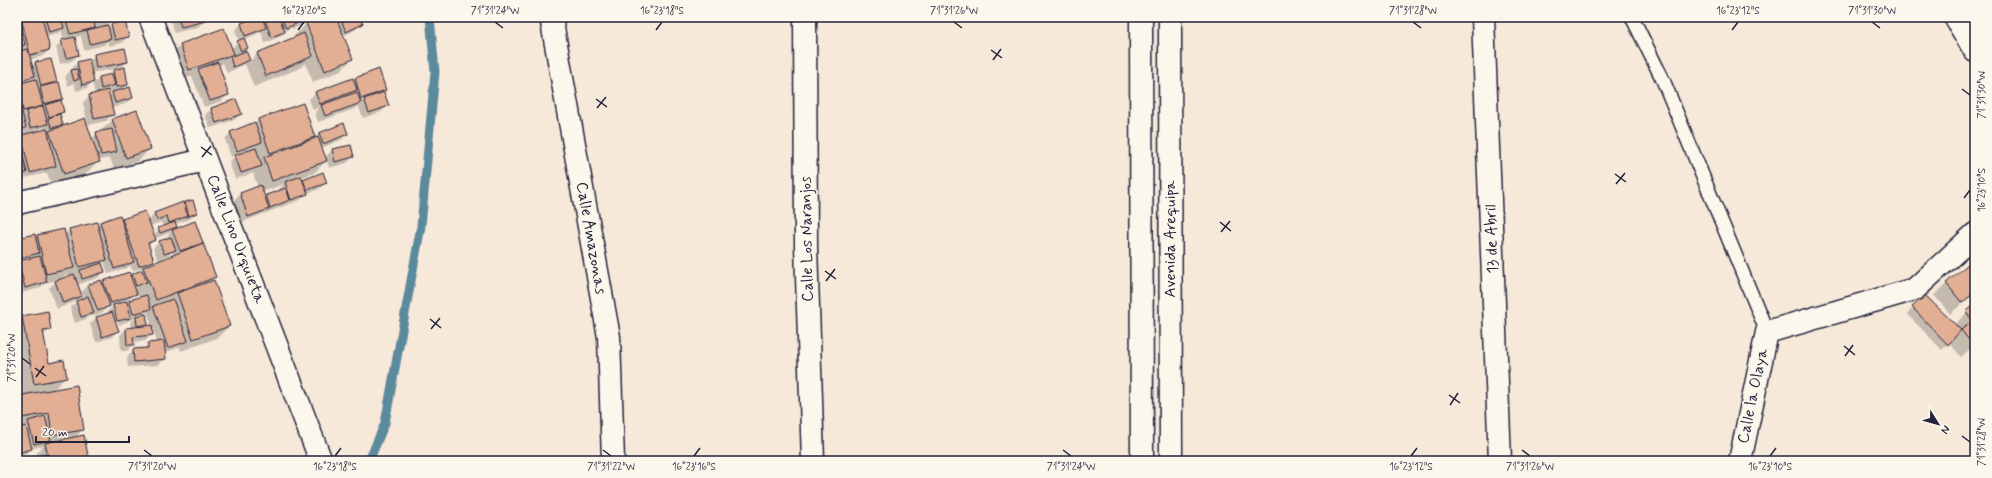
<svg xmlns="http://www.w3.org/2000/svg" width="1992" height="478" font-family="Mynerve,sans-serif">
  <rect width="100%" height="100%" fill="#f6e9da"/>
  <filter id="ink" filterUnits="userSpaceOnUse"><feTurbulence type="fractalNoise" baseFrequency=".025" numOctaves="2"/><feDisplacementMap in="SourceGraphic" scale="8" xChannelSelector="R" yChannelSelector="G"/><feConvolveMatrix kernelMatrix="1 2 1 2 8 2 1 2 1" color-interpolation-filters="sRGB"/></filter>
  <g filter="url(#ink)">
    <!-- shadow -->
    <g fill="#0003" fill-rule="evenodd">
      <path d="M 17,17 L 60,17 L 62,22 L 67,17 L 115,17 L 107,25 L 108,29 L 112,25 L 128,36 L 122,43 L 109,46 L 108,41 L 104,45 L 84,50 L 81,36 L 74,37 L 78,55 L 72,61 L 60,64 L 56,47 L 64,40 L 61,30 L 57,34 L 46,37 L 49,50 L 43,56 L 29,60 L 31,67 L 35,63 L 50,60 L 56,84 L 58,83 L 63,112 L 59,115 L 62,124 L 57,130 L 91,139 L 113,120 L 150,149 L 138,161 L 114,169 L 110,158 L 98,160 L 87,173 L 52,186 L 47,173 L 24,178 L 23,175 L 17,179 L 17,135 L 18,140 L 24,135 L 23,130 L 17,134 L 17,52 L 22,51 L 21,48 L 17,52 ZM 43,127 L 44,130 L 38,132 Z"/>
      <polygon points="170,17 204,17 204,20 198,27 174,33"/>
      <path d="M 261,17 L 262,19 L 264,17 L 309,17 L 310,19 L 303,25 L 292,29 L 291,27 L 277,38 L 265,43 L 261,32 L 243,40 L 246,48 L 240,54 L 246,52 L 249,62 L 257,54 L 295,38 L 294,36 L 306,24 L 323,17 L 358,17 L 362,24 L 355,30 L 343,36 L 352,59 L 340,71 L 313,82 L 305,63 L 300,68 L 254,87 L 245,64 L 227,73 L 223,63 L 218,67 L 228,94 L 222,101 L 204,107 L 192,76 L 177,82 L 168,57 L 180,45 L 224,29 L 231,49 L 239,41 L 235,31 L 241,24 ZM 234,53 L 235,56 L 227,59 Z"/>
      <path d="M 95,55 L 127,62 L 119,69 L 127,85 L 121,90 L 132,98 L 125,104 L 111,108 L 113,114 L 106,121 L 88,125 L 83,102 L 90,96 L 95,94 L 92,82 L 87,88 L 76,91 L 74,83 L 68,86 L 65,77 L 77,63 L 88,60 L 88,62 ZM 114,69 L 108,76 L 99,78 L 94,83 L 91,73 ZM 109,89 L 111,95 L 108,97 L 107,92 Z"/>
      <polygon points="379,71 385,89 383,92 388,105 381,112 363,118 358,105 354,109 318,122 315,112 320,107 313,110 309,99 316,93"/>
      <path d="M 302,104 L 314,139 L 319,133 L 347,134 L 341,140 L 321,148 L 325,158 L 332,150 L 353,157 L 347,163 L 329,168 L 327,160 L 314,173 L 301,178 L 302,181 L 322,174 L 325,183 L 319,189 L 306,194 L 300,200 L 242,222 L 234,200 L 241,194 L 258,188 L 253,173 L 235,179 L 229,162 L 236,155 L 231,157 L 225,139 L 231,132 L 255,124 L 258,120 ZM 284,184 L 279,189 L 280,191 L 264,197 L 263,192 Z"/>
      <polygon points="212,108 241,114 234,120 210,128 205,115"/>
      <path d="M 193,201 L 196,213 L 190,219 L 175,224 L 175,227 L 171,231 L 194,222 L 202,242 L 198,246 L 215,277 L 208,283 L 229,326 L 217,338 L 181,351 L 180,347 L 164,353 L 165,359 L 158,365 L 128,367 L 127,357 L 133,350 L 142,350 L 148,344 L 157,342 L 152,326 L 152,334 L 145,341 L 133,342 L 133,345 L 127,351 L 121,351 L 120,335 L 126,329 L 131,328 L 130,323 L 135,318 L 119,325 L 115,309 L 113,309 L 118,330 L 112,337 L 96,342 L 90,324 L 96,318 L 108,314 L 107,312 L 114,305 L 107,308 L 103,312 L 91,317 L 90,315 L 86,319 L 75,323 L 70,308 L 76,302 L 85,299 L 82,292 L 88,285 L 101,284 L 128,274 L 129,277 L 144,267 L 133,271 L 130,265 L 127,268 L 108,274 L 104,261 L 101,264 L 104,272 L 97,278 L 77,285 L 81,296 L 74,302 L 57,309 L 49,288 L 58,280 L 45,283 L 40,288 L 18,294 L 17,239 L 35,239 L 37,236 L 63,230 L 65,235 L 70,230 L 97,226 L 100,223 L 121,222 L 123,220 L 148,221 L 155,213 ZM 161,222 L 163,227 L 153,235 L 150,226 ZM 171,232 L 166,237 L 167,239 L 160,241 L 153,248 L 158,260 L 169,256 L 172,252 L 173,256 L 146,266 L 153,260 L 148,247 L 154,239 ZM 172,232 L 174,232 L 183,256 L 181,256 ZM 66,274 L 67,278 L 59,281 ZM 137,292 L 139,299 L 129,301 L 127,304 L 126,301 ZM 147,312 L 152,326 L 143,327 L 147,323 L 145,313 Z"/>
      <polygon points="1975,259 1975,293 1950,314 1934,295"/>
      <polygon points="1925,296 1954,325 1975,305 1975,355 1970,349 1961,357 1949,342 1942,350 1907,314"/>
      <polygon points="22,317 50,329 43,336 48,365 66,377 53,390 83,429 75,438 88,461 17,461 34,457 43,446 30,449 25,455 17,457 17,397 23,396 17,365 17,322"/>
    </g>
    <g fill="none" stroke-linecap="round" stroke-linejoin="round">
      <!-- stream -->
      <polyline stroke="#5c8a9d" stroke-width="9" points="369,461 385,423 421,226 435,72 430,17"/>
    </g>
    <!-- building -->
    <g fill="#e2af94" stroke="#22223b">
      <polygon points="21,17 42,17 50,50 30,55"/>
      <polygon points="45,17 61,17 64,28 49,32"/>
      <polygon points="65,17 93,17 95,28 70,34"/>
      <polygon points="97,17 116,17 116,18 98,23"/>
      <polygon points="178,17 205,17 206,21 181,27"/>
      <polygon points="258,17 262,17 266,28 245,36 241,23"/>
      <polygon points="264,17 279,17 285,32 271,37"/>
      <polygon points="281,17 293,17 296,24 286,28"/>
      <polygon points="296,17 310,17 311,19 298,23"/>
      <polygon points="320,17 336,17 353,59 325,71 306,23"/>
      <polygon points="340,17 359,17 363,24 346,32"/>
      <polygon points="125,21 129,37 115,40 111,24"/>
      <polygon points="20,22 25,45 17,47 17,23"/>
      <polygon points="108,25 111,39 90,44 87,30"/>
      <polygon points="224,28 234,54 189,70 180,44"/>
      <polygon points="304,33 313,56 266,76 257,53"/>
      <polygon points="75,37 79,55 66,58 61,40"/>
      <polygon points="244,38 248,48 241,51 237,41"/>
      <polygon points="125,48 128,62 96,68 94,54"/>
      <polygon points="28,49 35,76 20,80 17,67 17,51"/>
      <polygon points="246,51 250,60 233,67 230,57"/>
      <polygon points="51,59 57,82 41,86 35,62"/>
      <polygon points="89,59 94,82 82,85 77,62"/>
      <polygon points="218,62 229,95 210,101 198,69"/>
      <polygon points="125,67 128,85 116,87 113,70"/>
      <polygon points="77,69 79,79 74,81 71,70"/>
      <polygon points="379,69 386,90 361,99 355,78"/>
      <polygon points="112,74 115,85 101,89 99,77"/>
      <polygon points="353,78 357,90 320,104 315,92"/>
      <polygon points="36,79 43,106 23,111 17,84"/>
      <polygon points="59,82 63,99 44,104 40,87"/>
      <polygon points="130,87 133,98 115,103 112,92"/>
      <polygon points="108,90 114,115 94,119 89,95"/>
      <polygon points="17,92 26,128 17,130"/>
      <polygon points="357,92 361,103 325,116 321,105"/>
      <polygon points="384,92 389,106 369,113 364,99"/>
      <polygon points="236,99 242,114 216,123 211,108"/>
      <polygon points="61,100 64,112 49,117 45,105"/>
      <polygon points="303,103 315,137 270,153 258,119"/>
      <polygon points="43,106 48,124 30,128 26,111"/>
      <polygon points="137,110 151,149 126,158 112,119"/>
      <polygon points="60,114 63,125 52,128 48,118"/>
      <polygon points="85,118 100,162 64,174 49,131"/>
      <polygon points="255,122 262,142 237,151 230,132"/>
      <polygon points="344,123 348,134 323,144 319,133"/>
      <polygon points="47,129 56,166 30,173 21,135"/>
      <polygon points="112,129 117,152 101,155 96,132"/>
      <polygon points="18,134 27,173 17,175 17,134"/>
      <polygon points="318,137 327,161 272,181 264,157"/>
      <polygon points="351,145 354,157 335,162 332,149"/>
      <polygon points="256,148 262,166 241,173 235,155"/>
      <polygon points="323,172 327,183 307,190 303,180"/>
      <polygon points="301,176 308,194 291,200 285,182"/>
      <polygon points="261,185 269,209 248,217 240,193"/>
      <polygon points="286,188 290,200 270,208 266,195"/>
      <polygon points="193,200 197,213 189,216 185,202"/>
      <polygon points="183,202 188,216 169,223 167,216 157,220 154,213"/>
      <polygon points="145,211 156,240 148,243 154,261 139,266 122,219"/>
      <polygon points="120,215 134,262 114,269 100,222"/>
      <polygon points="195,221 203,243 180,251 172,230"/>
      <polygon points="97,222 107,260 79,267 69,229"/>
      <polygon points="175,222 177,227 160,233 158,228"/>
      <polygon points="64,229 74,268 46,274 37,235"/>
      <polygon points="35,234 39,253 17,259 17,238"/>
      <polygon points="171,237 176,250 164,254 159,241"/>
      <polygon points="203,243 216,277 156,300 143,267"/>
      <polygon points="40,256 47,282 25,288 18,261"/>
      <polygon points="1975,258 1975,292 1962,303 1946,283"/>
      <polygon points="102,263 105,272 82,279 80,270"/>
      <polygon points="142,270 147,282 136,286 132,274"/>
      <polygon points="129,272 137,294 111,303 103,281"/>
      <polygon points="74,274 82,296 63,303 55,281"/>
      <polygon points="101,280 110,306 98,311 88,285"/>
      <polygon points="214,280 230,326 193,339 177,293"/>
      <polygon points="147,295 151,309 133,314 129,300"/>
      <polygon points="1925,295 1961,330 1948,345 1912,307"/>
      <polygon points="88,296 94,313 81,317 76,301"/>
      <polygon points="173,299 188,341 168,348 153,306"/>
      <polygon points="127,301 131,318 117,321 113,305"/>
      <polygon points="1975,304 1975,345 1974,346 1961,330 1973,321 1966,312"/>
      <polygon points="48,311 51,330 43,331 49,363 64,360 67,378 34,384 22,316"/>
      <polygon points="112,312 119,331 102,337 96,317"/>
      <polygon points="146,314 148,324 137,326 136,316"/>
      <polygon points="152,325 153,335 133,337 134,345 127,345 126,328"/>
      <polygon points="164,341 166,359 134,362 133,349 148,348 148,343"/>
      <polygon points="77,385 84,430 52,435 49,413 17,419 17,396"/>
      <polygon points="45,416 51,440 34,444 28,421"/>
      <polygon points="26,426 32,449 17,453 17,428"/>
      <polygon points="84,435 89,461 49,461 45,443"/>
      <polygon points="46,454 47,461 17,461 17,460"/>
    </g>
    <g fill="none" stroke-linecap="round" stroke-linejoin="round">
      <defs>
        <polyline id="service" points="1632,17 1663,80 1767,332"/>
        <g id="minor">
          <polyline points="150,17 321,461"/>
          <polyline points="551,17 609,337 613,461"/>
          <polyline points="805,17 806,246 813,461"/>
          <polyline points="1483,17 1500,461"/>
          <polyline points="1955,17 1975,51"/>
          <polyline points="17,203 205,160"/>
          <polyline points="1740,461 1767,332 1915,289 1975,234"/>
        </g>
        <g id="secondary">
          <polyline points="1141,17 1142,461"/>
          <polyline points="1170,17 1171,461"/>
        </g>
      </defs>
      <!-- service casing -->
      <use href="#service" stroke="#22223b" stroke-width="16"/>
      <!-- minor casing -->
      <use href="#minor" stroke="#22223b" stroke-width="25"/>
      <!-- secondary casing -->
      <use href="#secondary" stroke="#22223b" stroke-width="25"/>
      <!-- service -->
      <use href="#service" stroke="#fbf7ec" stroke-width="13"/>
      <!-- minor -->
      <use href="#minor" stroke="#fbf7ec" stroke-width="22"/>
      <!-- secondary -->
      <use href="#secondary" stroke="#fbf7ec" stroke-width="22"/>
    </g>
  </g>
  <!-- ticks -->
  <path fill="none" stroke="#22223b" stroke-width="1.5" d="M 495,22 L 503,28M 954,22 L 962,28M 1413,22 L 1421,28M 1872,22 L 1880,28M 298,30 L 304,22M 656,30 L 662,22M 1732,30 L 1738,22M 991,50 L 1002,58M 993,60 L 1001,49M 1962,89 L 1970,95M 596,99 L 607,107M 597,108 L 606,97M 201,147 L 212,155M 202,157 L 211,146M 1615,174 L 1626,182M 1616,184 L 1625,173M 1964,198 L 1970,190M 1220,222 L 1231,231M 1221,232 L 1230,221M 825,271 L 836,279M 826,281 L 835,269M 430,319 L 441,328M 431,329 L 440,318M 1844,346 L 1855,355M 1845,356 L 1853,345M 22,358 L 30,364M 35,368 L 46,376M 36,377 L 44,366M 1449,395 L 1460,403M 1450,405 L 1458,393M 1962,436 L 1970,442M 144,450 L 152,456M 603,450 L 611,456M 1063,450 L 1071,456M 1522,450 L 1530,456M 335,456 L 341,448M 694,456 L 700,448M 1411,456 L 1417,448M 1770,456 L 1776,448"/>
  <g text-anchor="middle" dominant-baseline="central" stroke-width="3.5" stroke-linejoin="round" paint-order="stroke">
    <!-- street labels -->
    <g font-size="16" fill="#22223b" stroke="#fbf7ec">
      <text transform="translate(591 238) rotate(80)">Calle Amazonas</text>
      <text transform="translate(236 239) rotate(69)">Calle Lino Urquieta</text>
      <text transform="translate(807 239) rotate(-91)">Calle Los Naranjos</text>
      <text transform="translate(1170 239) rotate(-90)">Avenida Arequipa</text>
      <text transform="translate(1492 239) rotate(-92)">13 de Abril</text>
      <text transform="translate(1753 396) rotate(-78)">Calle la Olaya</text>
    </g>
  </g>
  <!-- margin -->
  <rect width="1992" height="478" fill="none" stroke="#fbf7ec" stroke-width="44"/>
  <!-- north arrow -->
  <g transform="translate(1938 424) rotate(127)" stroke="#fbf7ec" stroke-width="3" paint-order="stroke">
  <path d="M0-3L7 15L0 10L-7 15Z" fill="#22223b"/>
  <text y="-6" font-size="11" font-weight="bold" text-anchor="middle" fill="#22223b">N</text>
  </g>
  <!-- scale -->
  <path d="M36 436v6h93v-6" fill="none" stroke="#22223b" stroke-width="2"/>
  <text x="42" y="436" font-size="12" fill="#22223b" stroke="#fbf7ec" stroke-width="3" paint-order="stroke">20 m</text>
  <rect x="22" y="22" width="1948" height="434" fill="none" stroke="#22223b" stroke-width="1.5"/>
  <g font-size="10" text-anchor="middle" fill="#22223b">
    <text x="304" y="14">16°23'20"S</text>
    <text x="495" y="14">71°31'24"W</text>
    <text x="662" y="14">16°23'18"S</text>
    <text x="954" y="14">71°31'26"W</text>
    <text x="1413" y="14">71°31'28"W</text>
    <text x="1738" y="14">16°23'12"S</text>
    <text x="1872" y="14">71°31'30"W</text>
    <text transform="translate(1981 95) rotate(-90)" y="4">71°31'30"W</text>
    <text transform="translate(1981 190) rotate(-90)" y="4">16°23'10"S</text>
    <text transform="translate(11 358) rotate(-90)" y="4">71°31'20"W</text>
    <text transform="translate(1981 442) rotate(-90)" y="4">71°31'28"W</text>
    <text x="152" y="470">71°31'20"W</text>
    <text x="335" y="470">16°23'18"S</text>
    <text x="611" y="470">71°31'22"W</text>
    <text x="694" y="470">16°23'16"S</text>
    <text x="1071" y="470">71°31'24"W</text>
    <text x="1411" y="470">16°23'12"S</text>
    <text x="1530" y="470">71°31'26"W</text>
    <text x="1770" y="470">16°23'10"S</text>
  </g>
</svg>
